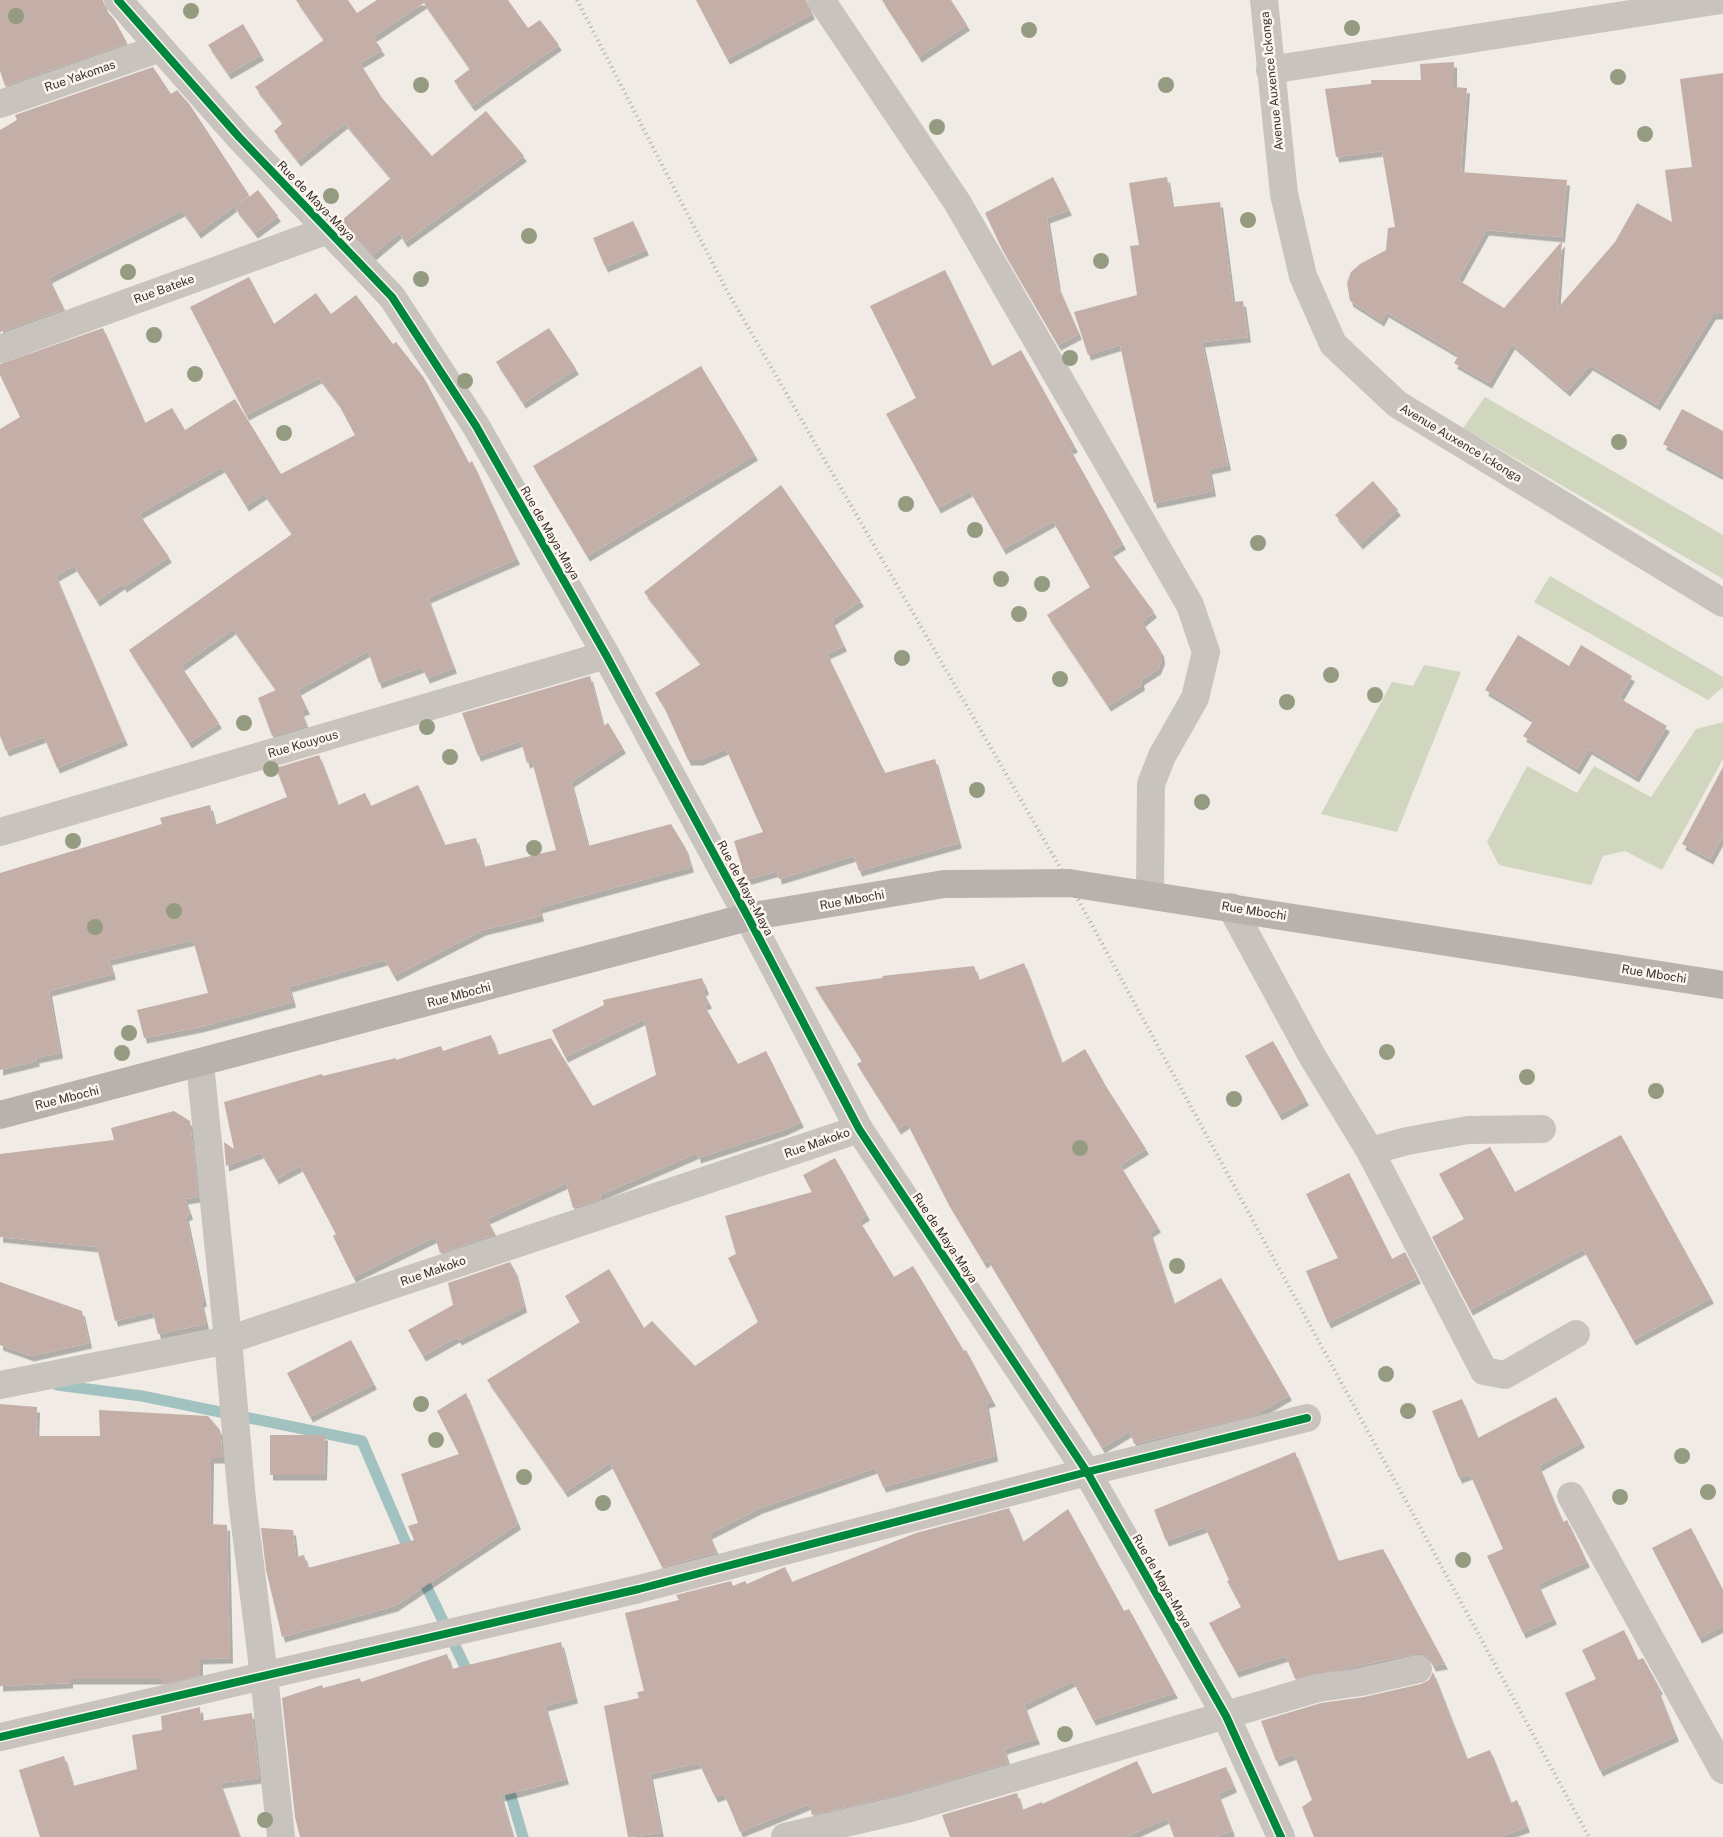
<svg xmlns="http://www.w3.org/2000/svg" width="1723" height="1837" font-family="'Public Sans',sans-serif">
  <defs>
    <filter id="shadow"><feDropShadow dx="3" dy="5.5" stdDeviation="0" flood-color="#0004"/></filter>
  </defs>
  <rect width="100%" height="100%" fill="#f0ebe5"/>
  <!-- green -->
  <g fill="#d1d6bf">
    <polygon points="1485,397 1723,535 1723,579 1463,428"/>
    <polygon points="1550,576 1723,677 1723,687 1708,700 1534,602"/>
    <polygon points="1424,665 1461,672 1397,832 1321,814 1392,682 1413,686"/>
    <polygon points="1723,722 1723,759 1662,870 1625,851 1603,856 1591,885 1499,865 1487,842 1527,766 1577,793 1594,766 1651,797 1696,729"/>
  </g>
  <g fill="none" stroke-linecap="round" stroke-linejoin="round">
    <!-- stream -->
    <g stroke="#a1c2c1" stroke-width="11">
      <polyline points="57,1385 142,1396 362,1441 411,1555"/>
      <polyline points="419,1571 471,1679"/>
      <polyline points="506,1779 523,1837"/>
    </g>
  </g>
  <!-- building -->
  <g fill="#c3afa7" filter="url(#shadow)">
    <polygon points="0,0 103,0 106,10 114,19 127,43 5,86 0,71"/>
    <polygon points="296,0 348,0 357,13 377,0 508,0 528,28 540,20 559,45 472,106 454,81 470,69 424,3 373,37 382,50 360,63 382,98 432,156 486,111 524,156 405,242 399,233 373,255 341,221 391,178 345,123 298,161 274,131 283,123 255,87 324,40"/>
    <polygon points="696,0 806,0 812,14 727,59"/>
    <polygon points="882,0 951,0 967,25 919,57"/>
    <polygon points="243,24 261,55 228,74 208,45"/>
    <polygon points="1454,62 1454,87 1467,88 1461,172 1567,180 1562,237 1486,230 1458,280 1504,308 1562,241 1557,309 1615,242 1637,203 1672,222 1665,170 1692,167 1680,79 1723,73 1723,314 1713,314 1657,405 1590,365 1567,391 1512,344 1489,383 1454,363 1459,355 1386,312 1381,321 1350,301 1347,283 1351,272 1360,264 1386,250 1388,228 1395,227 1382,151 1336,157 1325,89 1371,84 1371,80 1421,80 1420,64"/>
    <polygon points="153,67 171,94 177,90 190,105 249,195 198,233 182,211 49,278 64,309 0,332 0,130 17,120 15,115"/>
    <polygon points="1053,177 1069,210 1047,218 1058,286 1079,334 1058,345 1002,249 985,213"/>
    <polygon points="1167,177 1172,207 1220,202 1233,302 1243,301 1248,337 1202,342 1228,465 1209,469 1213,491 1154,503 1120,345 1088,355 1074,312 1137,295 1130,246 1139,245 1129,183"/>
    <polygon points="258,190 278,216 255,233 235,208"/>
    <polygon points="633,221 646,250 605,267 593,238"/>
    <polygon points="945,270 992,366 1021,350 1075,447 1070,449 1123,544 1110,552 1154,612 1142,622 1161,651 1162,659 1158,669 1141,680 1142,685 1108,706 1047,615 1090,587 1053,521 1003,549 970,491 938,508 886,414 916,398 870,306"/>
    <polygon points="249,277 274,324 316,293 331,314 356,295 393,344 396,342 424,378 469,463 472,461 517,559 428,598 454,668 427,678 422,667 379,683 368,651 298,690 307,709 301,711 307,726 272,736 258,698 276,690 233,629 181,666 219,723 189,743 129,650 292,534 264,494 246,506 222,467 139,514 169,557 124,587 122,584 97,601 74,566 56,576 125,740 57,768 44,737 6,751 0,736 0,429 20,417 0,375 0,364 103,328 145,423 172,408 185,430 235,399 281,474 355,435 338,403 319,378 246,415 190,307"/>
    <polygon points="549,328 576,369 523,403 496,362"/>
    <polygon points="701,366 755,455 587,556 533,466"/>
    <polygon points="1682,409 1723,431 1723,476 1663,444"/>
    <polygon points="1373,481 1398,510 1360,544 1335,515"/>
    <polygon points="781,485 861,601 832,620 844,646 827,654 885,773 935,759 959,843 859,871 854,856 779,879 777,871 746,880 745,878 734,841 763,832 726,749 700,760 688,760 664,707 655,693 701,664 644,592"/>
    <polygon points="1518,635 1569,666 1581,645 1632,676 1619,698 1667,726 1636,777 1589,749 1577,769 1523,736 1534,720 1485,690"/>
    <polygon points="590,676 603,726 608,723 623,748 571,782 588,846 671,824 685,847 691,867 539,908 541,916 483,930 394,976 385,960 289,987 293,1002 200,1027 144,1038 137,1010 208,993 193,940 109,960 113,974 49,991 60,1053 36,1058 37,1061 0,1070 0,873 162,824 160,818 210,805 215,825 287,797 276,768 319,755 338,805 365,793 371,806 418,785 445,845 476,838 484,867 556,850 532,761 527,763 521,741 478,756 462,713"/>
    <polygon points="1723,767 1723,835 1710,859 1682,844"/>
    <polygon points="1024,963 1062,1063 1085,1049 1107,1088 1146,1149 1120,1165 1158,1227 1150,1232 1174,1304 1221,1278 1289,1395 1255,1415 1134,1444 1130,1431 1102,1448 988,1260 984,1263 949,1205 907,1123 898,1129 857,1064 862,1061 815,987 883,978 882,976 974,966 979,980"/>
    <polygon points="702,978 706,989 703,991 709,1003 704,1005 738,1064 766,1051 801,1122 784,1130 698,1158 697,1153 600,1195 601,1199 573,1208 566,1183 487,1219 495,1234 440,1253 435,1237 353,1277 333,1236 336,1234 300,1166 276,1179 261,1153 226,1166 224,1142 234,1149 224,1102 322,1074 323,1076 396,1058 396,1060 441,1046 443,1051 491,1035 498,1055 551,1038 593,1106 656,1075 644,1019 565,1057 552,1030 604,1005 603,1000"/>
    <polygon points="1273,1041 1306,1100 1279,1115 1245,1056"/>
    <polygon points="174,1111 190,1121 198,1197 185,1199 190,1214 186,1216 204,1301 201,1302 206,1324 158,1334 153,1312 115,1321 97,1247 0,1237 0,1154 114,1140 111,1128"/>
    <polygon points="1621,1135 1711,1298 1633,1340 1583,1249 1470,1310 1432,1237 1464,1219 1439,1174 1490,1147 1515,1192"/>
    <polygon points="835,1158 867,1215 859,1220 894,1277 913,1266 964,1351 966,1350 993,1401 986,1403 995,1456 883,1487 875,1468 760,1508 709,1534 717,1552 662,1567 610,1463 565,1492 487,1380 580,1322 565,1296 609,1269 644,1328 652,1321 695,1366 758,1322 728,1258 736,1254 725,1216 812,1192 803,1175"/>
    <polygon points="1349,1173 1392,1259 1405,1252 1418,1278 1328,1323 1306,1271 1338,1258 1306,1194"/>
    <polygon points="510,1262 515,1271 524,1307 459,1340 457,1337 423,1356 408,1330 453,1305 448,1283"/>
    <polygon points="0,1282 82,1311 89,1343 31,1356 0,1345"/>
    <polygon points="351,1340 374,1384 310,1417 287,1373"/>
    <polygon points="466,1393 518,1524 395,1606 282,1637 266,1570 261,1528 293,1530 296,1557 304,1555 308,1568 414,1540 408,1526 418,1523 401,1474 459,1454 437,1411"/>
    <polygon points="1556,1397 1582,1442 1539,1466 1563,1522 1567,1520 1587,1562 1538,1584 1554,1619 1523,1633 1487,1556 1503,1549 1470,1474 1459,1478 1432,1411 1462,1399 1478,1438"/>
    <polygon points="0,1404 37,1407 36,1436 100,1436 99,1410 208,1416 220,1430 223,1458 211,1458 210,1524 227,1525 230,1658 200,1659 200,1675 161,1684 161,1679 70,1679 70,1683 0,1686"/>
    <polygon points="270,1435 325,1435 324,1475 270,1475"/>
    <polygon points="1295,1452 1338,1561 1383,1549 1445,1664 1433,1666 1429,1658 1422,1654 1415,1654 1295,1679 1286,1656 1236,1672 1209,1623 1241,1607 1227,1581 1229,1580 1205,1527 1166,1541 1154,1510"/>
    <polygon points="1009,1508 1023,1542 1068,1509 1124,1611 1129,1609 1175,1693 1093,1720 1073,1681 1024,1705 1037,1739 1004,1749 1008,1763 906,1793 812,1815 809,1804 740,1832 724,1794 715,1797 699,1763 650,1774 661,1833 628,1837 604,1706 639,1698 637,1692 644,1691 625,1613 679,1600 676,1595 731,1581 733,1586 745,1581 747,1584 785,1567 792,1582 916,1533"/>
    <polygon points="1691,1528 1723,1590 1723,1626 1699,1638 1652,1548"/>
    <polygon points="1624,1630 1638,1660 1643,1658 1660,1689 1658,1690 1676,1736 1600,1771 1565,1693 1596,1679 1582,1650"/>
    <polygon points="561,1642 575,1698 545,1706 566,1779 501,1796 513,1837 300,1837 295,1817 282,1698 322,1685 323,1688 360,1678 361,1682 447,1654 452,1669"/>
    <polygon points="1433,1672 1467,1759 1490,1750 1511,1803 1517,1800 1527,1827 1499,1837 1314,1837 1302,1807 1312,1800 1294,1754 1276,1761 1261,1721 1321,1703 1364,1697 1421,1684 1429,1680"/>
    <polygon points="200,1707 201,1721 252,1713 259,1778 220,1783 240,1837 40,1837 19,1770 64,1756 73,1786 137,1769 132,1735 162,1730 161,1716"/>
    <polygon points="1137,1761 1152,1794 1226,1767 1234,1787 1218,1794 1232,1831 1215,1837 1174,1837 1167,1818 1126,1837 950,1837 942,1815 1017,1793 1022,1810 1042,1802 1042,1804"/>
  </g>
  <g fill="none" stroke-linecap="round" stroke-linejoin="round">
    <!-- minor -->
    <g stroke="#c9c3be" stroke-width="28">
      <polyline points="118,0 239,137 392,297 476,426 606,655 748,917 859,1129 1087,1472 1226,1716 1281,1837"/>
      <polyline points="821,0 957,202 1190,605 1206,652 1195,698 1162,756 1151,784 1150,894"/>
      <polyline points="1264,0 1284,194 1303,276 1333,344 1397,404 1723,603"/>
      <polyline points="1270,70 1721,0"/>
      <polyline points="0,104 160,48"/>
      <polyline points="0,349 328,230"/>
      <polyline points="0,832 606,655"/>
      <polyline points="1231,907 1312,1056 1370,1151 1484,1371 1505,1375 1576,1334"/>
      <polyline points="200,1064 228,1340 242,1500 264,1676 281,1837"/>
      <polyline points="1370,1151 1407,1141 1468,1130 1542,1129"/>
      <polyline points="0,1385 228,1340 859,1129"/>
      <polyline points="1571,1496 1723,1770"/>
      <polyline points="0,1737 639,1589 1087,1472 1307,1418"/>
      <polyline points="785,1837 910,1808 1318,1688 1361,1682 1418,1669"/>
    </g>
    <!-- major -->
    <polyline stroke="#b8b1ad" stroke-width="28" points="0,1115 748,917 944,884 1069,883 1723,985"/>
    <!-- rail -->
    <polyline stroke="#b1aca8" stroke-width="4" stroke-dasharray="1 4" stroke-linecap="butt" points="577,0 726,289 1069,883 1589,1837"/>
    <defs>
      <g id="cycleway">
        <polyline points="118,0 239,137 392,297 476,426 606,655 748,917 859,1129 1087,1472 1226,1716 1281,1837"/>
        <polyline points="0,1737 639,1589 1087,1472 1307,1418"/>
      </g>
    </defs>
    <!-- cycleway casing -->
    <use href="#cycleway" stroke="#fbf5ee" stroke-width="11"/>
    <!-- cycleway -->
    <use href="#cycleway" stroke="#00873e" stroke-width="8"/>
  </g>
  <!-- trees -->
  <g fill="#959b80">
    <circle cx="191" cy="11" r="8"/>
    <circle cx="16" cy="16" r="8"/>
    <circle cx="1352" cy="28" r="8"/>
    <circle cx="1029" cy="30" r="8"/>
    <circle cx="1618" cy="77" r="8"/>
    <circle cx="421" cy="85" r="8"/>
    <circle cx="1166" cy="85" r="8"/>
    <circle cx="937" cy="127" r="8"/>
    <circle cx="1645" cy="134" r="8"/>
    <circle cx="331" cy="196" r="8"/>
    <circle cx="1248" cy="220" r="8"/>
    <circle cx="529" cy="236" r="8"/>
    <circle cx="1101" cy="261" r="8"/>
    <circle cx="128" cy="272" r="8"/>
    <circle cx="421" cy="279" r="8"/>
    <circle cx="154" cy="335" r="8"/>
    <circle cx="1070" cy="358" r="8"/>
    <circle cx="195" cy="374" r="8"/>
    <circle cx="465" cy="381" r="8"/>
    <circle cx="284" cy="433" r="8"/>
    <circle cx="1619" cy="442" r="8"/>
    <circle cx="906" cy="504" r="8"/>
    <circle cx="975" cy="530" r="8"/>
    <circle cx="1258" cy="543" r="8"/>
    <circle cx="1001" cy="579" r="8"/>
    <circle cx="1042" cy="584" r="8"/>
    <circle cx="1019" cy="614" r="8"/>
    <circle cx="902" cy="658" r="8"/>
    <circle cx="1331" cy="675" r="8"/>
    <circle cx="1060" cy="679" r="8"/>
    <circle cx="1375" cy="695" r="8"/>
    <circle cx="1287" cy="702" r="8"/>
    <circle cx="244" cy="723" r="8"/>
    <circle cx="427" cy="727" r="8"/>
    <circle cx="450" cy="757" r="8"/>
    <circle cx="271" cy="769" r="8"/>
    <circle cx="977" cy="790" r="8"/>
    <circle cx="1202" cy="802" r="8"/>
    <circle cx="73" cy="841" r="8"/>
    <circle cx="534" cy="848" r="8"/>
    <circle cx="174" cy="911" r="8"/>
    <circle cx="95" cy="927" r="8"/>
    <circle cx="129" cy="1033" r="8"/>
    <circle cx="1387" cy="1052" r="8"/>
    <circle cx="122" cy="1053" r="8"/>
    <circle cx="1527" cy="1077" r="8"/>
    <circle cx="1656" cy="1091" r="8"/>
    <circle cx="1234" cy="1099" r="8"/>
    <circle cx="1080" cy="1148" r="8"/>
    <circle cx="1177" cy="1266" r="8"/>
    <circle cx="1386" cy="1374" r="8"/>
    <circle cx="421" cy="1404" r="8"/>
    <circle cx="1408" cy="1411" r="8"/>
    <circle cx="436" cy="1440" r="8"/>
    <circle cx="1682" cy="1456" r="8"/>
    <circle cx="524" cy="1477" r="8"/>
    <circle cx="1708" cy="1492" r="8"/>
    <circle cx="1620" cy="1497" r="8"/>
    <circle cx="603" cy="1503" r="8"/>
    <circle cx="1463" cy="1560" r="8"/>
    <circle cx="1065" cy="1734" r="8"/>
    <circle cx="265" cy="1820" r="8"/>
  </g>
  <g text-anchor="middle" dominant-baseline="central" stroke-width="5" stroke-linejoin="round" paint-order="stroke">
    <!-- street labels -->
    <g font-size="12" fill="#3b302b" stroke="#fbf5ee">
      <text transform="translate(80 76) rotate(-19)">Rue Yakomas</text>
      <text transform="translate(1272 81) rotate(-96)">Avenue Auxence Ickonga</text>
      <text transform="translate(316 201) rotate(46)">Rue de Maya-Maya</text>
      <text transform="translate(164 289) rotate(-20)">Rue Bateke</text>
      <text transform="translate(1461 443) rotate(31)">Avenue Auxence Ickonga</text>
      <text transform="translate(550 533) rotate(60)">Rue de Maya-Maya</text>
      <text transform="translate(303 744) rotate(-16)">Rue Kouyous</text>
      <text transform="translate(745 888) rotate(62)">Rue de Maya-Maya</text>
      <text transform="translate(852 900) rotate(-10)">Rue Mbochi</text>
      <text transform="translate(1254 911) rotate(9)">Rue Mbochi</text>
      <text transform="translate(1654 974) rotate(9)">Rue Mbochi</text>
      <text transform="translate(459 995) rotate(-15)">Rue Mbochi</text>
      <text transform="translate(67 1098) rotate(-14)">Rue Mbochi</text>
      <text transform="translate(817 1143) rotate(-19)">Rue Makoko</text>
      <text transform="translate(945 1238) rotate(56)">Rue de Maya-Maya</text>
      <text transform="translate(433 1271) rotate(-19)">Rue Makoko</text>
      <text transform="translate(1162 1581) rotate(60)">Rue de Maya-Maya</text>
    </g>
  </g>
</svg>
